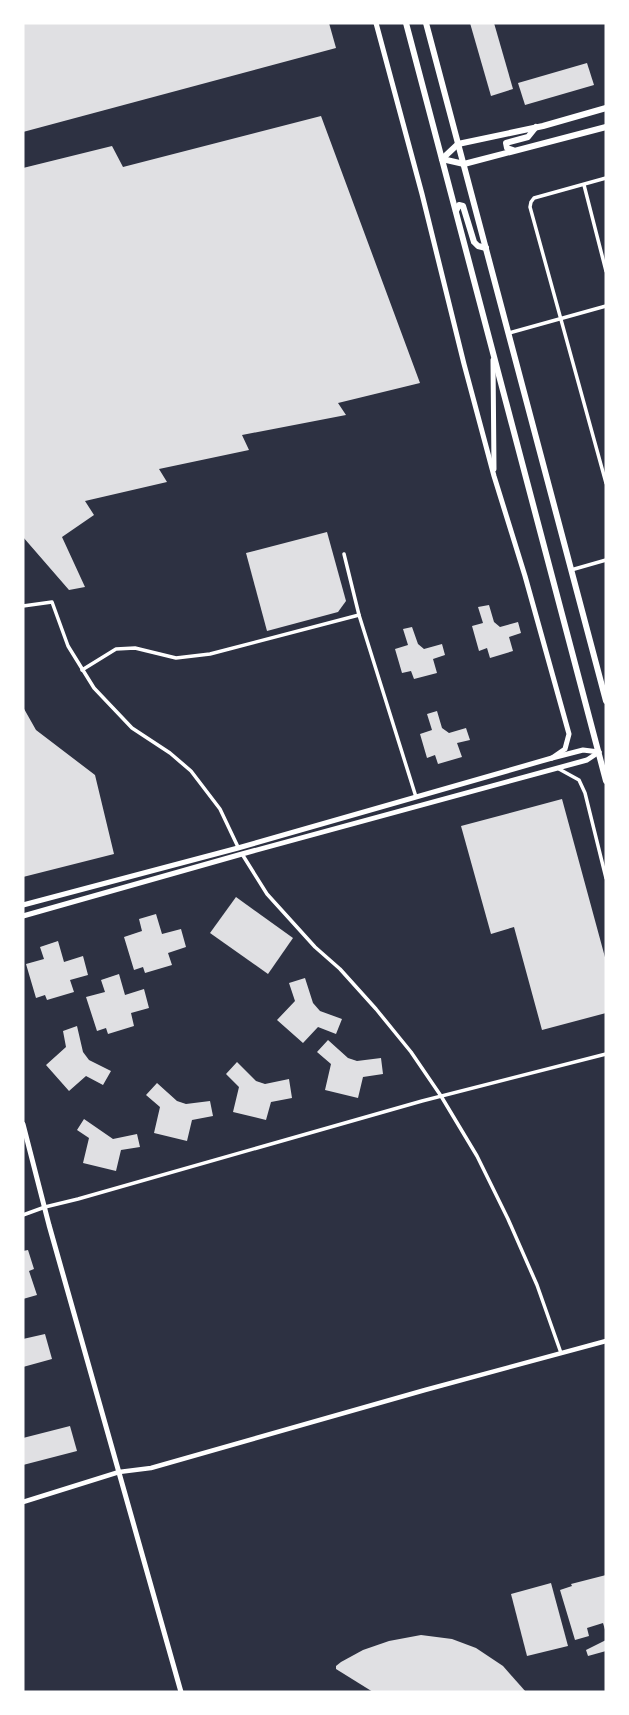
<svg xmlns="http://www.w3.org/2000/svg" width="629" height="1715" font-family="'Archivo Narrow',sans-serif">
  <rect width="100%" height="100%" fill="#2d3142"/>
  <!-- building -->
  <g fill="#e0e0e3">
    <polygon points="23,23 329,23 336,48 23,132"/>
    <polygon points="470,23 494,23 513,89 491,96"/>
    <polygon points="587,63 594,85 525,105 518,83"/>
    <polygon points="321,116 420,383 338,403 346,415 242,435 249,450 159,469 167,482 85,501 94,515 62,537 85,587 69,590 23,537 23,168 112,146 123,167"/>
    <polygon points="327,532 346,601 338,612 267,631 246,553"/>
    <polygon points="489,605 494,622 500,627 518,622 521,633 509,637 513,651 490,658 487,648 479,651 472,626 483,623 478,607"/>
    <polygon points="412,627 418,644 424,649 442,644 445,655 433,659 437,673 414,679 411,671 402,673 395,649 408,645 403,629"/>
    <polygon points="23,707 36,730 95,775 114,854 23,877"/>
    <polygon points="437,711 442,728 449,733 466,728 470,740 457,743 462,757 438,764 435,755 427,758 420,734 432,730 427,714"/>
    <polygon points="562,799 606,961 606,1013 542,1030 514,927 491,934 461,826"/>
    <polygon points="236,897 293,938 268,974 210,933"/>
    <polygon points="156,914 162,934 181,929 186,947 168,953 172,965 145,973 143,967 134,970 124,937 142,931 139,919"/>
    <polygon points="58,941 64,962 83,956 88,975 70,980 74,992 47,1000 45,995 36,998 26,964 44,959 40,947"/>
    <polygon points="119,974 125,995 144,989 149,1008 131,1013 134,1026 108,1034 106,1028 97,1031 86,997 105,992 101,980"/>
    <polygon points="305,978 313,1003 320,1011 342,1019 336,1034 318,1027 303,1043 277,1020 295,1001 289,983"/>
    <polygon points="77,1026 83,1052 89,1060 111,1071 103,1085 86,1076 69,1091 46,1065 66,1047 63,1031"/>
    <polygon points="328,1040 348,1058 357,1061 381,1058 383,1074 363,1077 358,1098 325,1090 331,1064 317,1052"/>
    <polygon points="237,1062 256,1081 265,1084 289,1079 292,1098 271,1102 266,1120 233,1112 239,1087 226,1074"/>
    <polygon points="157,1083 177,1101 186,1104 210,1101 213,1116 192,1120 187,1141 154,1133 160,1107 146,1095"/>
    <polygon points="84,1119 113,1139 137,1134 140,1147 121,1150 116,1171 83,1163 89,1138 77,1130"/>
    <polygon points="28,1250 34,1269 29,1271 37,1295 23,1299 23,1251"/>
    <polygon points="45,1334 52,1359 23,1367 23,1339"/>
    <polygon points="70,1426 77,1451 23,1465 23,1438"/>
    <polygon points="606,1575 606,1633 603,1623 587,1628 589,1636 575,1640 560,1590 572,1586 571,1584"/>
    <polygon points="551,1583 568,1646 527,1656 511,1594"/>
    <polygon points="421,1635 452,1639 476,1648 503,1666 526,1692 373,1692 336,1669 336,1666 341,1662 363,1650 389,1641"/>
    <polygon points="606,1640 606,1651 588,1656 586,1650"/>
  </g>
  <g fill="none" stroke-linecap="round" stroke-linejoin="round">
    <!-- minor -->
    <g stroke="#fff" stroke-width="3.5">
      <polyline points="606,178 534,198 531,202 530,207 606,483"/>
      <polyline points="584,185 606,271"/>
      <polyline points="509,333 606,306"/>
      <polyline points="344,554 359,615"/>
      <polyline points="571,570 606,560"/>
      <polyline points="23,606 52,602 68,646 94,688 132,728 170,753 191,771 220,809 238,847"/>
      <polyline points="82,670 116,649 135,648 176,658 210,654 359,615 416,797"/>
      <polyline points="559,769 579,780 585,793 606,878"/>
      <polyline points="242,854 267,894 315,947 340,969 376,1009 411,1052 441,1096 477,1156 508,1219 537,1285 561,1353"/>
      <polyline points="23,1215 45,1207 78,1199 422,1101 606,1054"/>
    </g>
    <!-- tertiary -->
    <polyline stroke="#fff" stroke-width="4.5" points="23,1502 119,1472 151,1468 425,1390 606,1341"/>
    <!-- secondary -->
    <g stroke="#fff" stroke-width="5">
      <polyline points="376,23 422,194 464,364 494,476 525,576 569,734 565,749 552,758"/>
      <polyline points="493,360 494,469"/>
      <polyline points="23,905 238,848 552,758 583,750 599,752"/>
      <polyline points="23,916 242,854 587,760 599,752"/>
      <polyline points="23,1124 49,1225 181,1692"/>
    </g>
    <!-- primary -->
    <g stroke="#fff" stroke-width="6">
      <polyline points="406,23 606,781"/>
      <polyline points="426,23 606,701"/>
      <polyline points="513,150 507,148 506,143 528,137 536,127"/>
      <polyline points="442,159 458,144 543,126 606,108"/>
      <polyline points="442,159 464,164 606,127"/>
      <polyline points="456,211 459,205 463,206 474,242 478,246 486,248"/>
    </g>
  </g>
  <!-- border -->
  <rect width="629" height="1715" fill="none" stroke="#ffffff" stroke-width="49"/>
</svg>
